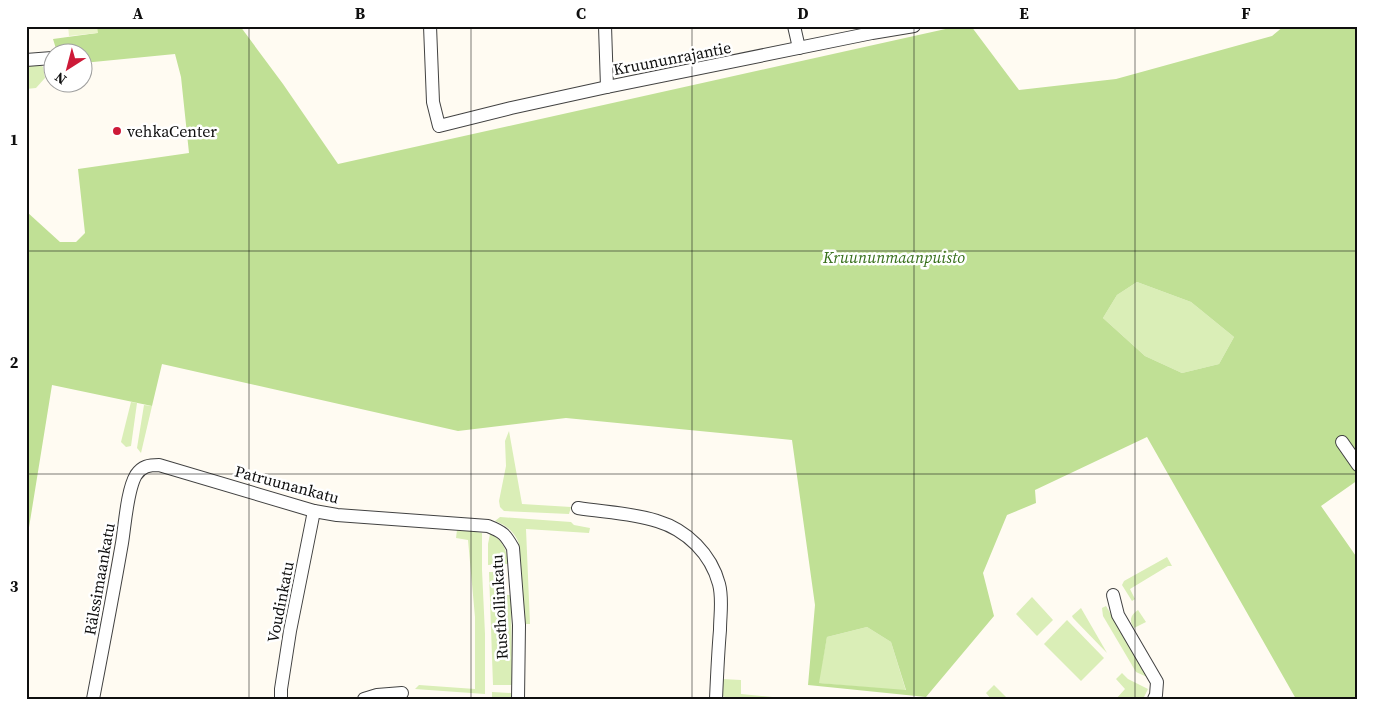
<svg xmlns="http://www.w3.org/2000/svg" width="1384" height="725" font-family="'Source Serif 4',serif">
  <rect width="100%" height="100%" fill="#fffbf2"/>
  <!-- green -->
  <g fill="#daeeb7">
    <polygon points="39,64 43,67 45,78 36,88 26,89 26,66"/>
    <polygon points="1137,282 1191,302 1234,337 1219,364 1182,373 1145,356 1103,318 1117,295"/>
    <polygon points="131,402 137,403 131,446 126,447 121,442"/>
    <polygon points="144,405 152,406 141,453 137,448"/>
    <polygon points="509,431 522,504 571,507 569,514 504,511 500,507 499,501 506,466 505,441"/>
    <path d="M 500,517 L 571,522 L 574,525 L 590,528 L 589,533 L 526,529 L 530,624 L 524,624 L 519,544 C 515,532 506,525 495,521 Z"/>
    <polygon points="459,529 482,533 482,570 485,634 485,694 415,689 419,685 475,689 475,617 468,540 456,538 457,530"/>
    <path d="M 490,534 C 503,539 507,551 508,564 L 488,565 L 488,544 Z"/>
    <polygon points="1167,557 1172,566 1168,566 1130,589 1135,599 1132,601 1122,585 1124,581"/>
    <polygon points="489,572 501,572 505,595 511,595 512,685 493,685"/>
    <polygon points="1032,597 1053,620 1037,636 1016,614"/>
    <polygon points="1106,606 1143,668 1147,677 1136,672 1103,616 1102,608"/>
    <polygon points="1081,608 1107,653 1073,618 1072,616"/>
    <path d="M 1138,610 L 1146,622 L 1134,628 C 1129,621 1130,615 1138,610 Z"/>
    <polygon points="1067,620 1104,658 1081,681 1044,644"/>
    <polygon points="867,627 891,642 906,691 818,683 827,637"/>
    <polygon points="1122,673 1128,679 1148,689 1143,699 1116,699 1125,689 1116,679"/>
    <polygon points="722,679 741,680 741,694 794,699 732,699 722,696"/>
    <polygon points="994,685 1008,699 991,699 986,693"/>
    <polygon points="492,692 511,693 511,699 492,699"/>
  </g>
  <!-- forest -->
  <path fill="#c0e095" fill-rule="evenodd" d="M 97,26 L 240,26 L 283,84 L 338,164 L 959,26 L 971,26 L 1019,90 L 1116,79 L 1272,36 L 1284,26 L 1358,26 L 1358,480 L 1321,506 L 1358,559 L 1358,699 L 1296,699 L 1147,437 L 1035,490 L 1036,503 L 1007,515 L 983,573 L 994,616 L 926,697 L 808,685 L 815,605 L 792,440 L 566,418 L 458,431 L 162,364 L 152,406 L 52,385 L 26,546 L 26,208 L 27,212 L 60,242 L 76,242 L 85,233 L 78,169 L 189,153 L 181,77 L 175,54 L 83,63 L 82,52 L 57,52 L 53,39 L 97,33 ZM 1137,282 L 1191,302 L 1234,337 L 1219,364 L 1182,373 L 1145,356 L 1103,318 L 1117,295 ZM 867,627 L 891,642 L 906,690 L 819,683 L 827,637 Z"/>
  <!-- pitch -->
  <polygon fill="#eaf4ca" points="68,26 97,26 98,33 69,36"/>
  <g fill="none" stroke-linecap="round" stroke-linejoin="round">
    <defs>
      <g id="minor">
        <polyline points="430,26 433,102 439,126 511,108 607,87 872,33 914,26"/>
        <polyline points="605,26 607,87"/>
        <polyline points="794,26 799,48"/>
        <polyline points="26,60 52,58"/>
        <polyline points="1342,442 1358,465"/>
        <path d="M 578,508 C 603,512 633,513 657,521 C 687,530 711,554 719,584 C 723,599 720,615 720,630 C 718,653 717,676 716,699"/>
        <polyline points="1113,595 1118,615 1157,682 1156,695 1154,699"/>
        <path d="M 93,699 C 103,647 113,595 122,543 C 125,525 127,490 136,475 C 142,466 149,465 159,465 L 314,511 L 337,515 L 488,526 C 503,532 505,534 513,548 L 519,625 L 518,699"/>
        <polyline points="281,699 281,689 290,631 314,511"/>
        <polyline points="364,699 377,695 402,693"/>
      </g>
    </defs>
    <!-- minor casing -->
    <use href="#minor" stroke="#424242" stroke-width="14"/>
    <!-- minor -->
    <use href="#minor" stroke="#fff" stroke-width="12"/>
  </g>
  <!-- grid -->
  <path fill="none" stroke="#0f0f0f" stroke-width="1" stroke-opacity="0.55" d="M 249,26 L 249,699M 471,26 L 471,699M 692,26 L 692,699M 914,26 L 914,699M 1135,26 L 1135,699M 26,251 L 1358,251M 26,474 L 1358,474"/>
  <!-- markers -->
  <circle fill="#cd1a38" stroke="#fff" stroke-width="2" cx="117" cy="131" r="5"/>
  <g text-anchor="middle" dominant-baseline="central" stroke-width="5" stroke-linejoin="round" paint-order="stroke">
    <!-- street labels -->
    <g font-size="16" fill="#0f0f0f" stroke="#fff">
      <text transform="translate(672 58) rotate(-11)">Kruununrajantie</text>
      <text transform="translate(287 484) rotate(15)">Patruunankatu</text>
      <text transform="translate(99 579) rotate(-80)">Rälssimaankatu</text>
      <text transform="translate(280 602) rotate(-79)">Voudinkatu</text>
      <text transform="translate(499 607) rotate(-93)">Rusthollinkatu</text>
    </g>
    <!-- poi labels -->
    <g font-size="16" fill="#0f0f0f" stroke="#fff" text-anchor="start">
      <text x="127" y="131">vehkaCenter</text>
    </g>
    <!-- park labels -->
    <g font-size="16" font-style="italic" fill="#356e19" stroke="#fff">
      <text x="894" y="257">Kruununmaanpuisto</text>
    </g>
  </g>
  <!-- border -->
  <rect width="1384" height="725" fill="none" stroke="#ffffff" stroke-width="55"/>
  <!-- north arrow -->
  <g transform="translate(68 68) rotate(216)"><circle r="24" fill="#ffffff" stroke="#9f9f9f"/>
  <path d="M0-4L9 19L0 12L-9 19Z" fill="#cd1a38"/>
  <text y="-8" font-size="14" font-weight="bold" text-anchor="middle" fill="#0f0f0f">N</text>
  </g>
  <rect x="28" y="28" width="1328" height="670" fill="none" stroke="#0f0f0f" stroke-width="2"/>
  <g font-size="16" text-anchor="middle" font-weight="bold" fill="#0f0f0f">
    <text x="138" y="19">A</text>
    <text x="360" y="19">B</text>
    <text x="581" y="19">C</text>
    <text x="803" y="19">D</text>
    <text x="1024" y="19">E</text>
    <text x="1246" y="19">F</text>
    <text x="14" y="145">1</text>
    <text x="14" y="368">2</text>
    <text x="14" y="592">3</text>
  </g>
</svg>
